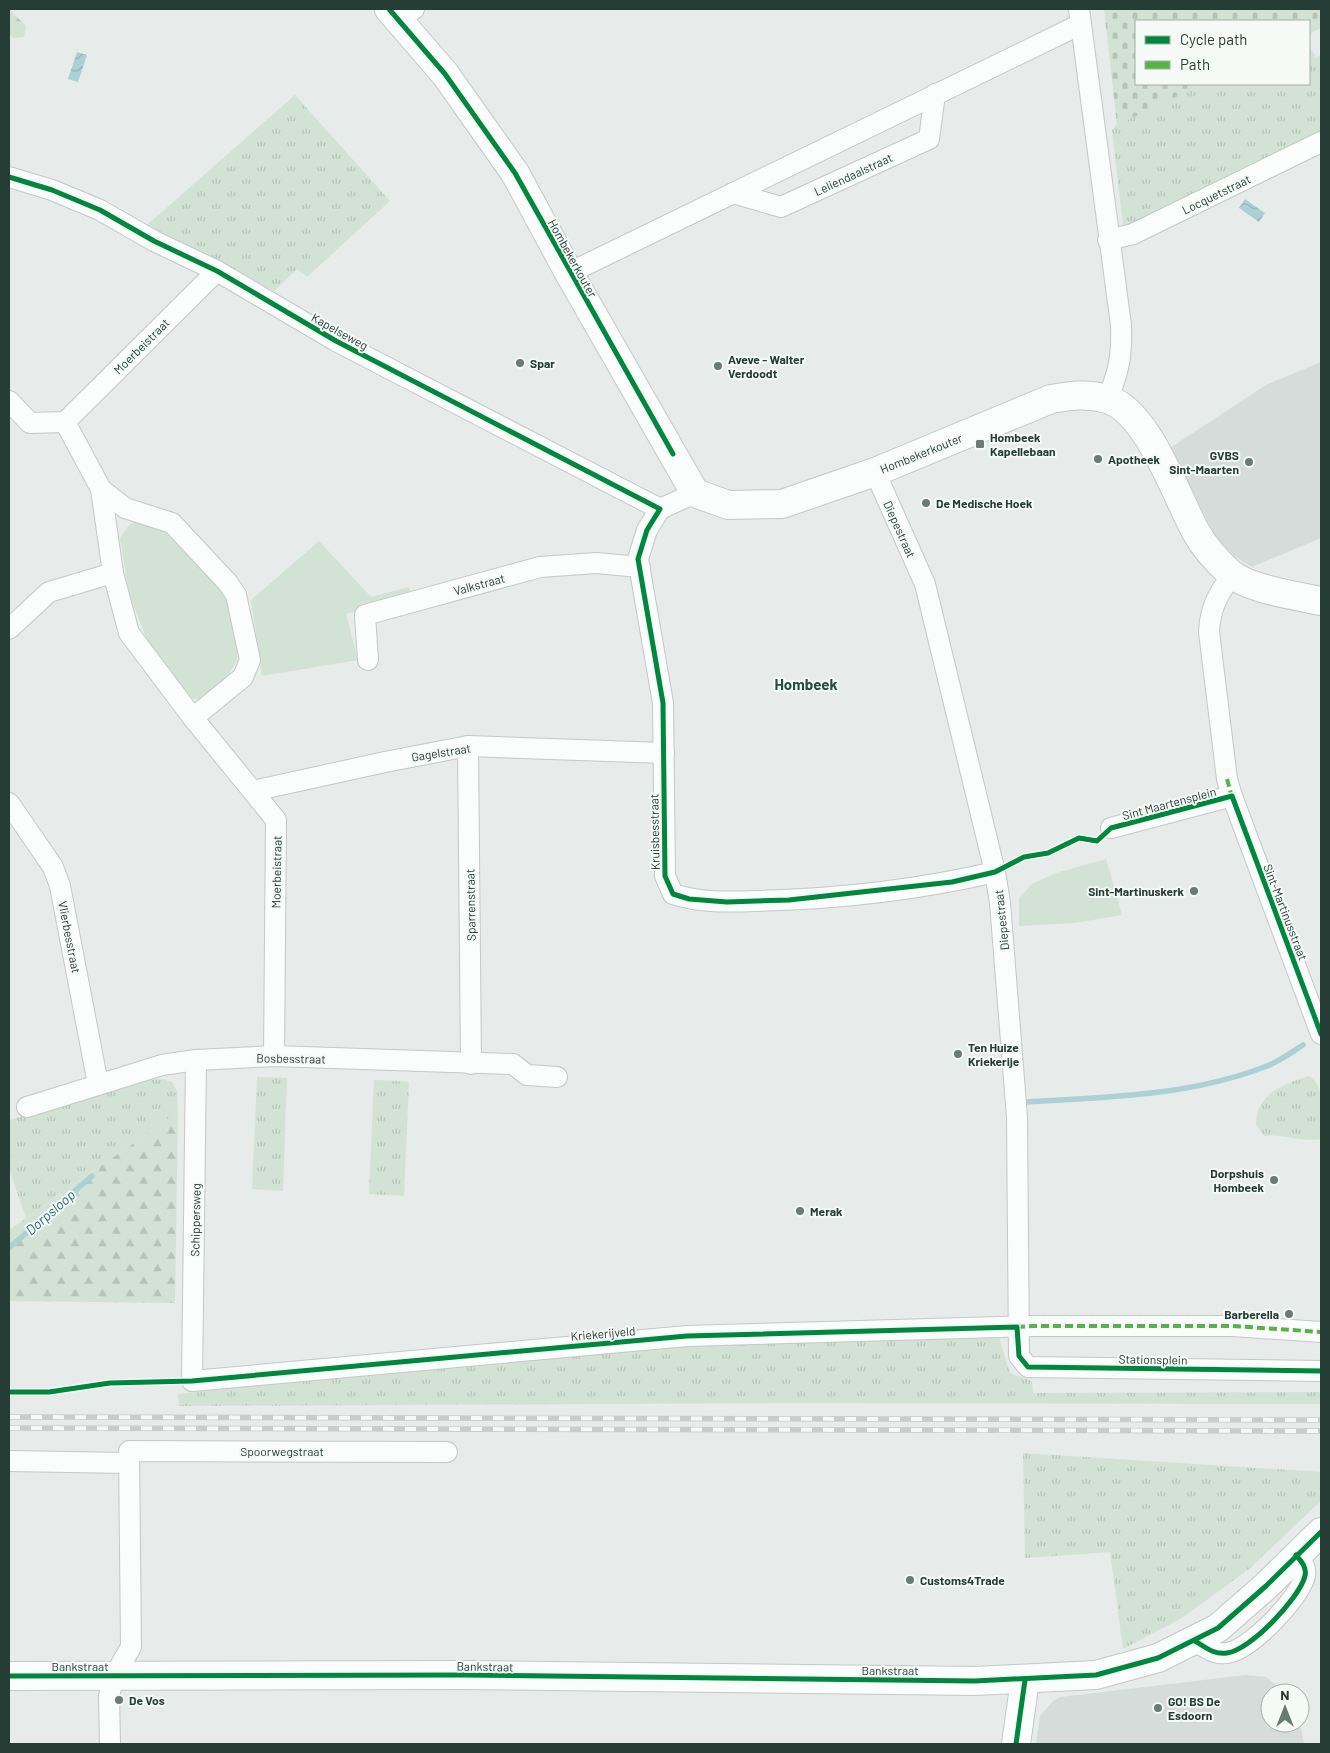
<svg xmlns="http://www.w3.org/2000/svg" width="1330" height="1753" font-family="Barlow,sans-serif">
  <defs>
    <pattern id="grass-tufts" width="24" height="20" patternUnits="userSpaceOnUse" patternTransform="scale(1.25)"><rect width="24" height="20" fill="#d2e3d6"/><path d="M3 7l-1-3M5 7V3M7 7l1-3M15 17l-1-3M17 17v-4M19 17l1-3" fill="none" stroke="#b4c4b8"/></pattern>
    <pattern id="forest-firs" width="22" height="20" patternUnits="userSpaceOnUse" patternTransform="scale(1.25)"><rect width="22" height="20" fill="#d2e3d6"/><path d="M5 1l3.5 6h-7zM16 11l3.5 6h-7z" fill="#b4c4b8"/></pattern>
    <pattern id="cemetery-stones" width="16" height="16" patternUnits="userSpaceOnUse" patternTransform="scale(1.25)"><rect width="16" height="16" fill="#d2e3d6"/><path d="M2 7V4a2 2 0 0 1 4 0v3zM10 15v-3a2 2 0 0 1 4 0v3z" fill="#b4c4b8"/></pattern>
    <pattern id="water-waves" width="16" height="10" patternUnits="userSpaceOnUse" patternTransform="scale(1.25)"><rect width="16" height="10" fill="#acd1d5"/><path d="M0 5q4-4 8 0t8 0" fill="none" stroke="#94b4b7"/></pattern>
  </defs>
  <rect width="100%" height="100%" fill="#e7ebe9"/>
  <!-- built -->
  <g fill="#d5dcd9">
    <polygon points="1321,362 1321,538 1252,567 1234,556 1216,537 1170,448 1266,385"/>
    <polygon points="1246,1675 1266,1677 1286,1693 1270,1693 1270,1723 1300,1723 1304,1744 1036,1744 1040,1716 1054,1700 1061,1697"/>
  </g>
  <!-- grass -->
  <g fill="url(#grass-tufts)">
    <polygon points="1309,46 1316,57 1321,55 1321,135 1124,235 1112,130 1117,124 1203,84 1309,84"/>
    <polygon points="295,95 390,201 307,277 297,269 274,291 147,225"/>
    <path d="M 1309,1076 C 1327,1087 1321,1120 1321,1139 C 1302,1143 1283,1133 1264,1136 L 1256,1125 C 1256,1094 1283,1084 1309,1076 Z"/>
    <polygon points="257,1077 287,1078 283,1191 252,1189"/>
    <polygon points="163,1079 172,1082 177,1091 178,1112 26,1218 9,1169 9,1120 150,1080"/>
    <polygon points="374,1080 409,1082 404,1196 369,1194"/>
    <polygon points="999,1338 1010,1373 1032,1381 1033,1393 1321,1392 1321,1404 790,1403 179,1406 178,1394 541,1354 730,1342"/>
    <polygon points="1023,1453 1321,1472 1321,1501 1249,1569 1182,1618 1123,1649 1110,1552 1025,1558"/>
  </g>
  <!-- forest -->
  <g fill="url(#forest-firs)">
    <polygon points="9,9 26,26 24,37 13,38 9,34"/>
    <polygon points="178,1112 175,1303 9,1301 9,1230"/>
  </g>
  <!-- cemetery -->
  <polygon fill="url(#cemetery-stones)" points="1104,9 1321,9 1321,28 1309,34 1309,21 1136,21 1136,84 1203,84 1117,125"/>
  <!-- park -->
  <g fill="#d2e3d6">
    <polygon points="141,521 168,527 230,595 237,621 237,660 223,685 204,700 190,698 149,645 129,594 120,538 130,524"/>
    <polygon points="319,541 371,597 409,587 412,595 346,614 358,660 262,676 251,600"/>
    <polygon points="1106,859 1122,915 1075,923 1019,926 1019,898 1032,884 1056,873"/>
  </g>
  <!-- water -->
  <g fill="url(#water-waves)">
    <polygon points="77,52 87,55 78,82 68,79"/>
    <polygon points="1245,199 1265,213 1259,222 1239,208"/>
  </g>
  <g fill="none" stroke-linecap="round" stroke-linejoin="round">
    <!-- stream -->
    <g stroke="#acd1d5" stroke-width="5.5">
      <path d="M 1027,1102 C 1109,1097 1190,1096 1267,1066 C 1280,1061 1292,1052 1303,1045"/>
      <polyline points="9,1248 92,1176"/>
    </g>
    <defs>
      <g id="street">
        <path d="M 1079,9 L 1121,325 C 1122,358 1119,369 1108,399"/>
        <polyline points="398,17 414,9"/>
        <polyline points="9,177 52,190 100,210 154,241 217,271 336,341 660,509"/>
        <polyline points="733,193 781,207 929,139 935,94"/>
        <polyline points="1108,240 1133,234 1321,142"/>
        <polyline points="217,271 65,422 101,489 113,573 129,633 193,718 276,820 274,1056"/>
        <polyline points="569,273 1081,24"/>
        <polyline points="9,401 30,423 65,422"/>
        <polyline points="875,472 925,584 995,872 1000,903 1017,1117 1019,1356 1028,1367 1321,1371"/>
        <polyline points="101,489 125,508 172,523 228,583 236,595 250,660 243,677 193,718"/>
        <path d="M 660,509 L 647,530 L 638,559 L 663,703 L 665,876 L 673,894 C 700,903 728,902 756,901 C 836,899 918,890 995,872"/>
        <polyline points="660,509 695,493"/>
        <path d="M 1232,575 C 1218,594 1210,608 1209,632 L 1227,779 L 1232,796 L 1321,1034"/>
        <polyline points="9,629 49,592 113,573"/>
        <polyline points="368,660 365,615 540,567 596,563 640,567"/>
        <polyline points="468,746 471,1064"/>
        <polyline points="253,791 385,762 468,746 664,753"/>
        <polyline points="9,803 53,867 60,886 98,1084"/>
        <polyline points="1111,828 1232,796"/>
        <polyline points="196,1060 192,1381 687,1336 1034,1326 1233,1326 1321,1332"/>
        <polyline points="27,1107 162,1065 196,1060 274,1056 513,1064 527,1075 557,1077"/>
        <polyline points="9,1461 129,1463"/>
        <path d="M 1195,1641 C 1205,1647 1214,1655 1227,1653 C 1250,1650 1299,1599 1305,1576 C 1307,1567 1301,1561 1296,1555"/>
        <polyline points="110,1744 109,1696 114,1676 131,1647 129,1451 447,1452"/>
      </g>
      <g id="secondary">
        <path d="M 389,9 L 445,74 L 515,173 L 569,273 L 695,493 L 728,505 L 782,504 L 875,472 L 1051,399 C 1070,396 1087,393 1107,399 C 1148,411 1176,496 1196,532 C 1204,547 1218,562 1230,573 C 1248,589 1298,596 1321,601"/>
        <polyline points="9,1676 464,1675 975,1681 1096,1675 1158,1658 1218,1628 1266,1586 1321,1532"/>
        <polyline points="1016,1744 1025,1680"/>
      </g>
    </defs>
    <!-- street casing -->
    <use href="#street" stroke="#c4c8c6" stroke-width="22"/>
    <!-- secondary casing -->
    <use href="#secondary" stroke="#c3c9c6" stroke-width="30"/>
    <!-- street -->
    <use href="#street" stroke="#fbfcfc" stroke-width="20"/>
    <!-- secondary -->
    <use href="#secondary" stroke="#fbfcfc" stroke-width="28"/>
    <defs>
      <g id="rail">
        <polyline points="9,1417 1321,1420"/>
        <polyline points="9,1428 1321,1431"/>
      </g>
    </defs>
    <!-- rail casing -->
    <use href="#rail" stroke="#c8ccca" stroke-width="5.5"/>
    <!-- rail -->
    <use href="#rail" stroke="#f5faf7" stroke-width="4" stroke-dasharray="11" stroke-linecap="butt"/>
    <!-- quiet -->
    <g stroke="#56b346" stroke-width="4" stroke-dasharray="8 4" stroke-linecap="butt">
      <polyline points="1227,779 1233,801"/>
      <polyline points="1017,1327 1034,1326 1233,1326 1321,1332"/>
    </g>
    <defs>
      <g id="cycleway">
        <polyline points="389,9 445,74 515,173 673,454"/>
        <polyline points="9,177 52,190 100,210 154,241 217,271 336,341 660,509 647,530 638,559 663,703 665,876 673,894 689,899 727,902 789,900 952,882 995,872 1024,857 1048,853 1079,838 1097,841 1111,828 1232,796 1321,1034"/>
        <polyline points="9,1392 49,1392 110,1383 192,1381 687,1336 1017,1327 1019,1356 1028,1367 1321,1371"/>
        <path d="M 1195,1641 C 1205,1647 1214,1655 1227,1653 C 1250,1650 1299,1599 1305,1576 C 1307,1567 1301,1561 1296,1555"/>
        <polyline points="9,1676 464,1675 975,1681 1096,1675 1158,1658 1218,1628 1266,1586 1321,1532"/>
        <polyline points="1016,1744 1025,1680"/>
      </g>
    </defs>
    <!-- cycleway casing -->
    <use href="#cycleway" stroke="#f5faf7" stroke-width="8"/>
    <!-- cycleway -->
    <use href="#cycleway" stroke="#00873e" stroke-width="5"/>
  </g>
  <!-- markers -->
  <g fill="#6a7a75" stroke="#f5faf7" stroke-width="2">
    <circle cx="520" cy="363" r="5"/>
    <circle cx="718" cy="366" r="5"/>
    <rect x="975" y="439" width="10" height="10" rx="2.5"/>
    <circle cx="1098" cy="459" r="5"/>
    <circle cx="1249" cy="462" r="5"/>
    <circle cx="926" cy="503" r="5"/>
    <circle cx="1194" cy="891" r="5"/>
    <circle cx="958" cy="1054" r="5"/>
    <circle cx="1274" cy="1180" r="5"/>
    <circle cx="800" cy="1211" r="5"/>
    <circle cx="1289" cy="1314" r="5"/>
    <circle cx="910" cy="1580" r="5"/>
    <circle cx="119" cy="1700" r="5"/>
    <circle cx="1158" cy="1708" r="5"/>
  </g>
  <g text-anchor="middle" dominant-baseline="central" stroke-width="4" stroke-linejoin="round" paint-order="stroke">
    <!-- street labels -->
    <g font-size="12" fill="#263d36" stroke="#f5faf7">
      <text transform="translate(853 174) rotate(-25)">Leliendaalstraat</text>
      <text transform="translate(1216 194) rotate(-26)">Locquetstraat</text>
      <text transform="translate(573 258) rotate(61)">Hombekerkouter</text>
      <text transform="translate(340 331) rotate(29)">Kapelseweg</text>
      <text transform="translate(141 346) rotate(-45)">Moerbeistraat</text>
      <text transform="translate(921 453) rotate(-22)">Hombekerkouter</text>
      <text transform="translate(900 529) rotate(66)">Diepestraat</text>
      <text transform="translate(479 584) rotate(-15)">Valkstraat</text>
      <text transform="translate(441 752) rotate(-9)">Gagelstraat</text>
      <text transform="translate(1169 803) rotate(-15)">Sint Maartensplein</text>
      <text transform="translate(654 832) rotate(-91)">Kruisbesstraat</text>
      <text transform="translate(276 872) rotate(-89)">Moerbeistraat</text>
      <text transform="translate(470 905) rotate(-91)">Sparrenstraat</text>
      <text transform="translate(1286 912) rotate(69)">Sint-Martinusstraat</text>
      <text transform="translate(1001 920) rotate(-96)">Diepestraat</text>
      <text transform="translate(70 937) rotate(79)">Vlierbesstraat</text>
      <text transform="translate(291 1058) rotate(1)">Bosbesstraat</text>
      <text transform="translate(195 1220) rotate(-89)">Schippersweg</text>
      <text transform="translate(603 1333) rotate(-5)">Kriekerijveld</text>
      <text transform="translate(1153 1359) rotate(1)">Stationsplein</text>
      <text x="282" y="1451">Spoorwegstraat</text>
      <text x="80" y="1666">Bankstraat</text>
      <text transform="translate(485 1666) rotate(1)">Bankstraat</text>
      <text x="890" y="1670">Bankstraat</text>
    </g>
    <!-- poi labels -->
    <g font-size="12" font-weight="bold" fill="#263d36" stroke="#f5faf7" text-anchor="start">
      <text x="728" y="359">Aveve - Walter<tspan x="728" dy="14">Verdoodt</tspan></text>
      <text x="530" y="363">Spar</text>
      <text x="990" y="437">Hombeek<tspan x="990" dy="14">Kapellebaan</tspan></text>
      <text x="1239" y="455" text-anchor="end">GVBS<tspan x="1239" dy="14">Sint-Maarten</tspan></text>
      <text x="1108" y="459">Apotheek</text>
      <text x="936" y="503">De Medische Hoek</text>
      <text x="1184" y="891" text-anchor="end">Sint-Martinuskerk</text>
      <text x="968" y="1047">Ten Huize<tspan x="968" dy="14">Kriekerije</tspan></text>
      <text x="1264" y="1173" text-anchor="end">Dorpshuis<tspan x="1264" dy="14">Hombeek</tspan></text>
      <text x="810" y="1211">Merak</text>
      <text x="1279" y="1314" text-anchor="end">Barberella</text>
      <text x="920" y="1580">Customs4Trade</text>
      <text x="129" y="1700">De Vos</text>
      <text x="1168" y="1701">GO! BS De<tspan x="1168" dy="14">Esdoorn</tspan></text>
    </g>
    <!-- water labels -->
    <g font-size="14" font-style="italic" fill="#256a74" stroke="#f5faf7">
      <text transform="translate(50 1212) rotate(-41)">Dorpsloop</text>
    </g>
    <!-- quarter labels -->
    <g font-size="15" font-weight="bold" fill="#234e42" stroke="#f5faf7">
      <text x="806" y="684">Hombeek</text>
    </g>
  </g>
  <!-- border -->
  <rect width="1330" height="1753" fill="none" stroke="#263d36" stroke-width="20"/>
  <!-- legend -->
  <rect x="1135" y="20" width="175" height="65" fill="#f5faf7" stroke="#a2aeaa"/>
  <rect x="1145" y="36" width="25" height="8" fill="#00873e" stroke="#a2aeaa"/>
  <text x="1180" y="45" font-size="15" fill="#263d36">Cycle path</text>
  <rect x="1145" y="61" width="25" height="8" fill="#56b346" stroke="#a2aeaa"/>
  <text x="1180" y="70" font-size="15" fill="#263d36">Path</text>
  <!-- north arrow -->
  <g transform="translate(1285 1708)"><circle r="24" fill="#f5faf7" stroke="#a2aeaa"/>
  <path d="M0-4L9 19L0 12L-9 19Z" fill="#6a7a75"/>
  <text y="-8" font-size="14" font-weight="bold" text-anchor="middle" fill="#263d36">N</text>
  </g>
</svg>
